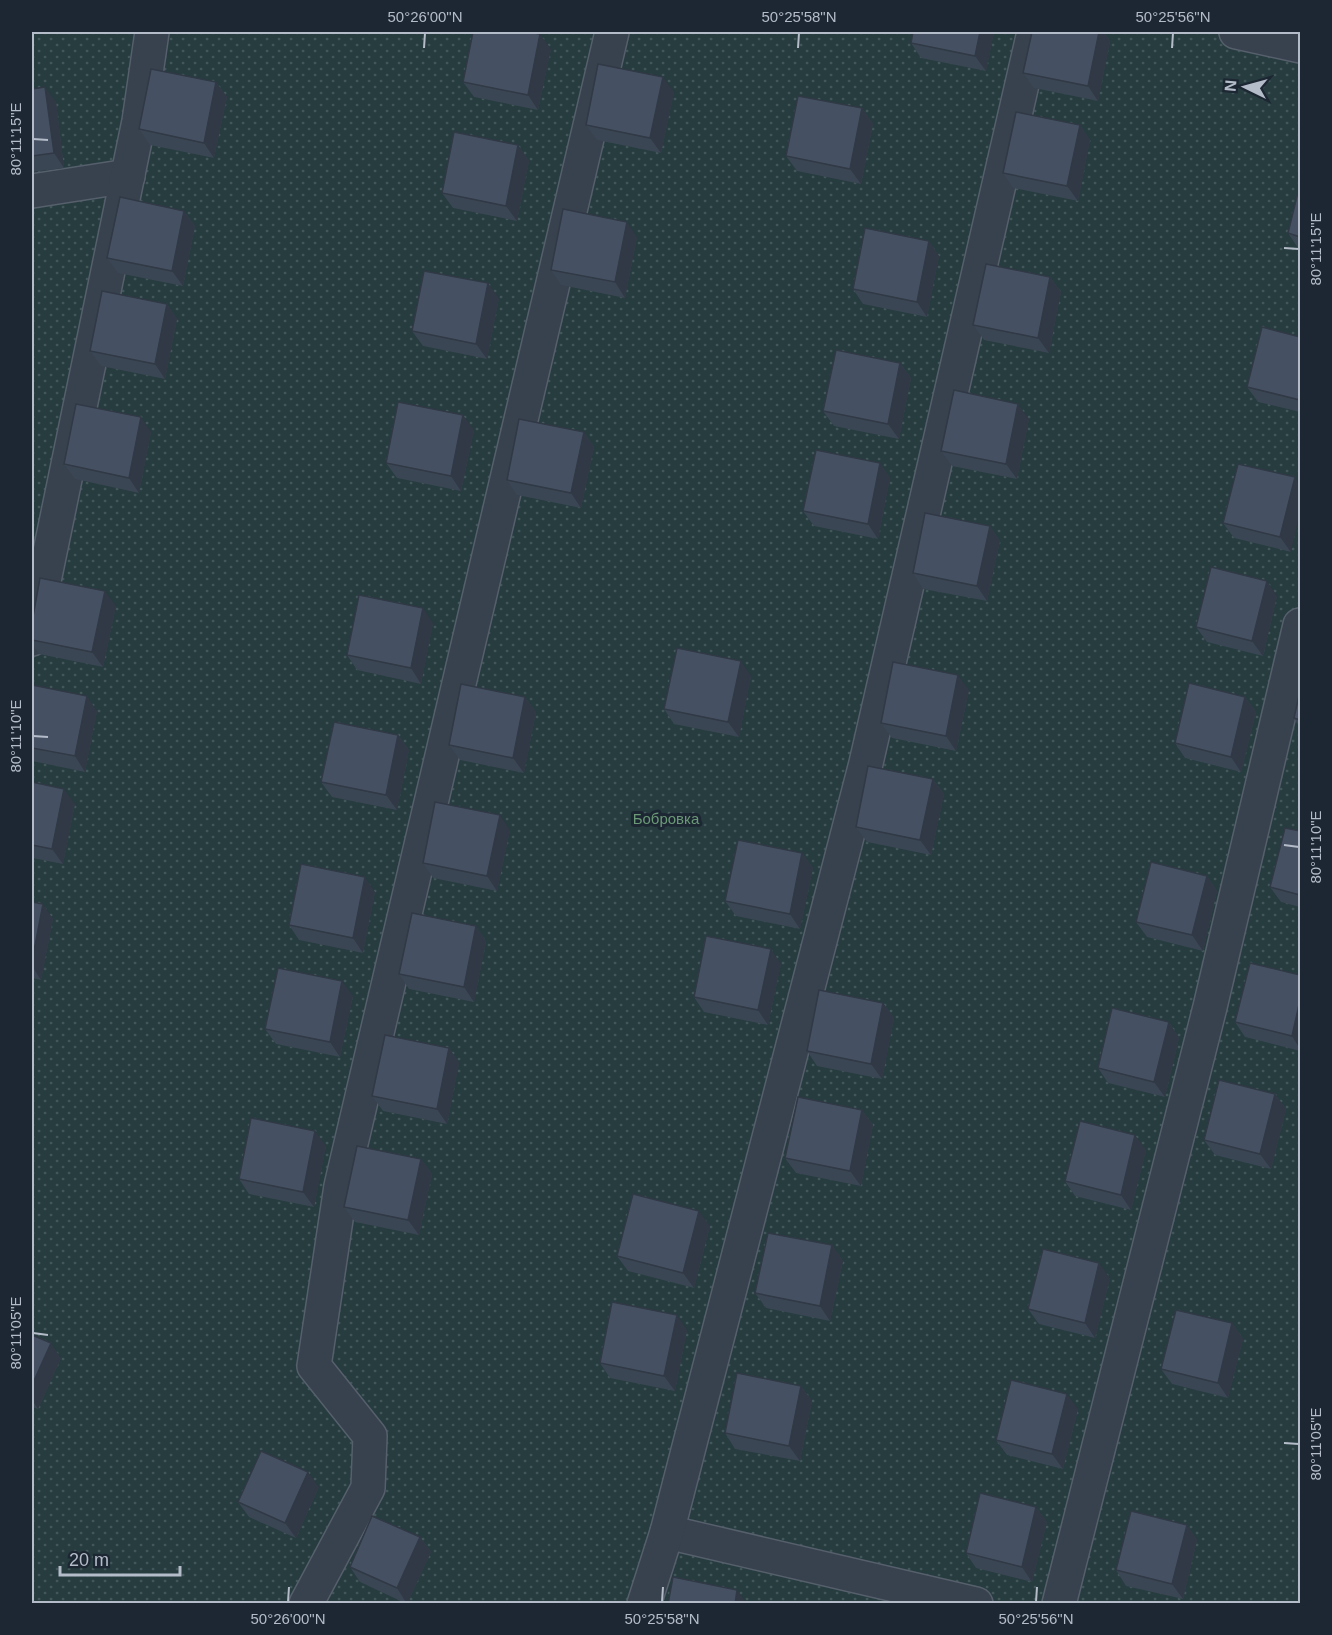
<svg xmlns="http://www.w3.org/2000/svg" width="1332" height="1635" font-family="Helvetica,sans-serif">
  <defs>
    <pattern id="green-dots" width="8" height="8" patternUnits="userSpaceOnUse" patternTransform="scale(1.5)"><rect width="8" height="8" fill="#263c3f"/><path d="M2 2h.1M6 6h.1" fill="none" stroke="#435659" stroke-width="1.8" stroke-linecap="round"/></pattern>
  </defs>
  <rect width="100%" height="100%" fill="#242f3e"/>
  <!-- green -->
  <rect fill="url(#green-dots)" x="32" y="32" width="1268" height="1571"/>
  <g fill="none" stroke-linecap="round" stroke-linejoin="round">
    <defs>
      <g id="minor">
        <polyline points="1236,32 1300,46"/>
        <polyline points="32,191 128,176"/>
        <polyline points="32,639 139,121 152,32"/>
        <polyline points="667,1532 976,1604"/>
        <polyline points="306,1604 368,1488 370,1436 314,1366 341,1186 612,32"/>
        <polyline points="644,1604 667,1532 866,763 1034,32"/>
        <polyline points="1059,1604 1210,1007 1300,625"/>
      </g>
    </defs>
    <!-- minor casing -->
    <use href="#minor" stroke="#565f6c" stroke-width="36"/>
    <!-- minor -->
    <use href="#minor" stroke="#38414e" stroke-width="33"/>
  </g>
  <!-- wall -->
  <g fill="#3b4654">
    <polygon points="913,32 994,32 986,71 921,58 911,43"/>
    <polygon points="1032,32 1104,32 1110,41 1098,101 1034,88 1023,73"/>
    <polygon points="551,49 538,110 474,97 463,82"/>
    <polygon points="216,82 227,97 214,158 150,145 139,129"/>
    <polygon points="32,89 56,102 64,168 32,172"/>
    <polygon points="674,92 661,153 597,140 586,125"/>
    <polygon points="862,108 873,124 861,184 797,171 786,156"/>
    <polygon points="1080,125 1090,140 1078,201 1013,188 1003,173"/>
    <polygon points="518,145 529,161 517,221 453,208 442,193"/>
    <polygon points="1300,184 1300,249 1298,248 1288,233"/>
    <polygon points="184,211 195,226 183,286 118,273 107,258"/>
    <polygon points="637,237 625,298 561,285 551,270"/>
    <polygon points="929,241 939,256 927,317 863,304 853,289"/>
    <polygon points="1050,277 1061,292 1049,353 984,340 973,325"/>
    <polygon points="499,298 487,359 423,346 412,331"/>
    <polygon points="167,304 177,319 165,379 101,366 90,351"/>
    <polygon points="1300,337 1300,412 1258,402 1247,387"/>
    <polygon points="900,363 911,378 899,439 834,426 823,411"/>
    <polygon points="1029,419 1017,479 952,466 941,451"/>
    <polygon points="474,430 461,491 397,478 386,463"/>
    <polygon points="151,432 139,493 75,479 64,464"/>
    <polygon points="584,432 594,447 581,508 517,495 507,480"/>
    <polygon points="880,463 890,478 878,539 814,526 803,511"/>
    <polygon points="1238,464 1291,552 1234,538 1223,523"/>
    <polygon points="990,526 1000,541 987,601 923,589 913,573"/>
    <polygon points="1277,596 1263,656 1207,642 1196,627"/>
    <polygon points="116,606 103,667 39,654 32,644 32,622"/>
    <polygon points="433,623 421,684 357,670 347,655"/>
    <polygon points="751,676 739,737 674,724 664,709"/>
    <polygon points="32,685 97,711 85,772 32,761"/>
    <polygon points="969,690 956,751 892,738 881,723"/>
    <polygon points="1300,691 1300,728 1294,718"/>
    <polygon points="525,697 536,712 524,773 460,760 449,745"/>
    <polygon points="1245,697 1256,712 1241,772 1185,758 1175,743"/>
    <polygon points="398,735 409,750 397,810 332,797 321,782"/>
    <polygon points="933,779 944,794 931,855 867,842 856,827"/>
    <polygon points="32,782 75,804 63,864 32,858"/>
    <polygon points="510,830 497,891 433,878 423,863"/>
    <polygon points="1300,831 1300,907 1281,902 1270,887"/>
    <polygon points="802,853 813,868 800,929 736,916 725,901"/>
    <polygon points="1207,876 1217,891 1203,951 1147,937 1136,922"/>
    <polygon points="375,892 363,953 299,940 289,925"/>
    <polygon points="32,902 53,919 41,980 32,978"/>
    <polygon points="476,926 486,941 474,1002 409,989 399,974"/>
    <polygon points="781,964 768,1025 704,1012 694,997"/>
    <polygon points="1300,975 1300,1051 1245,1037 1235,1022"/>
    <polygon points="353,996 340,1057 276,1044 265,1029"/>
    <polygon points="883,1003 894,1018 882,1079 817,1066 807,1051"/>
    <polygon points="1169,1022 1179,1038 1165,1097 1108,1083 1098,1068"/>
    <polygon points="449,1048 459,1063 447,1124 383,1111 372,1096"/>
    <polygon points="1275,1094 1286,1109 1271,1169 1215,1155 1204,1140"/>
    <polygon points="862,1110 873,1125 861,1186 796,1173 785,1158"/>
    <polygon points="326,1146 314,1207 249,1194 239,1179"/>
    <polygon points="1146,1150 1131,1210 1075,1196 1065,1181"/>
    <polygon points="421,1159 432,1174 419,1235 355,1222 344,1207"/>
    <polygon points="710,1226 694,1288 628,1271 617,1256"/>
    <polygon points="832,1245 843,1261 830,1321 766,1308 755,1293"/>
    <polygon points="1110,1278 1095,1338 1039,1324 1028,1309"/>
    <polygon points="1232,1323 1243,1339 1228,1398 1172,1384 1161,1369"/>
    <polygon points="687,1330 675,1391 610,1378 600,1363"/>
    <polygon points="32,1335 61,1358 38,1409 32,1407"/>
    <polygon points="801,1386 812,1401 800,1461 735,1449 725,1433"/>
    <polygon points="1078,1409 1063,1469 1007,1455 996,1440"/>
    <polygon points="319,1487 296,1538 249,1517 238,1502"/>
    <polygon points="1036,1507 1047,1522 1032,1582 976,1568 966,1553"/>
    <polygon points="1187,1525 1197,1540 1183,1599 1126,1586 1116,1570"/>
    <polygon points="420,1537 431,1552 407,1604 360,1582 350,1567"/>
  </g>
  <!-- shaded-wall -->
  <g fill="#303945">
    <polygon points="980,32 994,32 986,71 975,56"/>
    <polygon points="1099,32 1104,32 1110,41 1098,101 1088,86"/>
    <polygon points="540,34 551,49 538,110 528,95"/>
    <polygon points="663,77 674,92 661,153 650,138"/>
    <polygon points="216,82 227,97 214,158 204,143"/>
    <polygon points="45,87 56,102 64,168 54,153"/>
    <polygon points="862,108 873,124 861,184 850,169"/>
    <polygon points="1080,125 1090,140 1078,201 1067,186"/>
    <polygon points="518,145 529,161 517,221 506,206"/>
    <polygon points="184,211 195,226 183,286 172,271"/>
    <polygon points="627,222 637,237 625,298 615,282"/>
    <polygon points="929,241 939,256 927,317 917,302"/>
    <polygon points="1050,277 1061,292 1049,353 1038,338"/>
    <polygon points="488,283 499,298 487,359 476,344"/>
    <polygon points="167,304 177,319 165,379 155,364"/>
    <polygon points="900,363 911,378 899,439 888,424"/>
    <polygon points="1018,404 1029,419 1017,479 1006,464"/>
    <polygon points="463,415 474,430 461,491 451,476"/>
    <polygon points="141,417 151,432 139,493 129,478"/>
    <polygon points="584,432 594,447 581,508 571,493"/>
    <polygon points="880,463 890,478 878,539 868,524"/>
    <polygon points="1295,477 1300,486 1300,512 1291,552 1280,537"/>
    <polygon points="990,526 1000,541 987,601 977,586"/>
    <polygon points="1267,581 1277,596 1263,656 1252,641"/>
    <polygon points="105,591 116,606 103,667 92,652"/>
    <polygon points="423,608 433,623 421,684 411,668"/>
    <polygon points="741,661 751,676 739,737 728,722"/>
    <polygon points="958,675 969,690 956,751 946,736"/>
    <polygon points="87,696 97,711 85,772 75,756"/>
    <polygon points="525,697 536,712 524,773 513,758"/>
    <polygon points="1245,697 1256,712 1241,772 1231,757"/>
    <polygon points="398,735 409,750 397,810 386,795"/>
    <polygon points="933,779 944,794 931,855 920,840"/>
    <polygon points="64,789 75,804 63,864 52,849"/>
    <polygon points="500,815 510,830 497,891 487,876"/>
    <polygon points="802,853 813,868 800,929 790,914"/>
    <polygon points="1207,876 1217,891 1203,951 1192,935"/>
    <polygon points="365,877 375,892 363,953 353,938"/>
    <polygon points="43,904 53,919 41,980 32,966 32,961"/>
    <polygon points="476,926 486,941 474,1002 464,987"/>
    <polygon points="771,949 781,964 768,1025 758,1010"/>
    <polygon points="342,981 353,996 340,1057 330,1042"/>
    <polygon points="1300,1000 1300,1049 1292,1036"/>
    <polygon points="883,1003 894,1018 882,1079 871,1064"/>
    <polygon points="1169,1022 1179,1038 1165,1097 1154,1082"/>
    <polygon points="449,1048 459,1063 447,1124 437,1109"/>
    <polygon points="1275,1094 1286,1109 1271,1169 1260,1154"/>
    <polygon points="862,1110 873,1125 861,1186 850,1171"/>
    <polygon points="315,1131 326,1146 314,1207 303,1192"/>
    <polygon points="1135,1135 1146,1150 1131,1210 1121,1195"/>
    <polygon points="421,1159 432,1174 419,1235 408,1220"/>
    <polygon points="699,1211 710,1226 694,1288 683,1273"/>
    <polygon points="832,1245 843,1261 830,1321 820,1306"/>
    <polygon points="1099,1263 1110,1278 1095,1338 1085,1323"/>
    <polygon points="677,1315 687,1330 675,1391 664,1376"/>
    <polygon points="1232,1323 1243,1339 1228,1398 1218,1383"/>
    <polygon points="51,1343 61,1358 38,1409 32,1400 32,1385"/>
    <polygon points="801,1386 812,1401 800,1461 789,1446"/>
    <polygon points="1067,1394 1078,1409 1063,1469 1052,1454"/>
    <polygon points="308,1472 319,1487 296,1538 285,1523"/>
    <polygon points="1036,1507 1047,1522 1032,1582 1022,1567"/>
    <polygon points="1187,1525 1197,1540 1183,1599 1172,1584"/>
    <polygon points="420,1537 431,1552 407,1604 397,1588"/>
    <polygon points="737,1590 747,1604 735,1604"/>
  </g>
  <!-- building -->
  <g fill="#455162" stroke="#303945" stroke-width="1.5">
    <polygon points="473,32 527,32 540,34 528,95 463,82"/>
    <polygon points="913,32 980,32 975,56 911,43"/>
    <polygon points="1032,32 1099,32 1088,86 1023,73"/>
    <polygon points="598,64 663,77 650,138 586,125"/>
    <polygon points="151,69 216,82 204,143 139,129"/>
    <polygon points="45,87 54,153 32,156 32,89"/>
    <polygon points="798,96 862,108 850,169 786,156"/>
    <polygon points="1016,112 1080,125 1067,186 1003,173"/>
    <polygon points="454,132 518,145 506,206 442,193"/>
    <polygon points="1300,184 1300,237 1288,233"/>
    <polygon points="120,197 184,211 172,271 107,258"/>
    <polygon points="563,209 627,222 615,282 551,270"/>
    <polygon points="865,228 929,241 917,302 853,289"/>
    <polygon points="986,264 1050,277 1038,338 973,325"/>
    <polygon points="424,271 488,283 476,344 412,331"/>
    <polygon points="102,291 167,304 155,364 90,351"/>
    <polygon points="1262,327 1300,337 1300,400 1247,387"/>
    <polygon points="836,350 900,363 888,424 823,411"/>
    <polygon points="954,390 1018,404 1006,464 941,451"/>
    <polygon points="398,402 463,415 451,476 386,463"/>
    <polygon points="76,404 141,417 129,478 64,464"/>
    <polygon points="519,419 584,432 571,493 507,480"/>
    <polygon points="816,450 880,463 868,524 803,511"/>
    <polygon points="1238,464 1295,477 1280,537 1223,523"/>
    <polygon points="925,513 990,526 977,586 913,573"/>
    <polygon points="1211,567 1267,581 1252,641 1196,627"/>
    <polygon points="40,578 105,591 92,652 32,640 32,622"/>
    <polygon points="359,595 423,608 411,668 347,655"/>
    <polygon points="677,648 741,661 728,722 664,709"/>
    <polygon points="893,662 958,675 946,736 881,723"/>
    <polygon points="1189,683 1245,697 1231,757 1175,743"/>
    <polygon points="461,684 525,697 513,758 449,745"/>
    <polygon points="32,685 87,696 75,756 32,748"/>
    <polygon points="1300,691 1300,720 1294,718"/>
    <polygon points="334,722 398,735 386,795 321,782"/>
    <polygon points="868,766 933,779 920,840 856,827"/>
    <polygon points="32,782 64,789 52,849 32,845"/>
    <polygon points="435,802 500,815 487,876 423,863"/>
    <polygon points="1285,828 1300,831 1300,895 1270,887"/>
    <polygon points="738,840 802,853 790,914 725,901"/>
    <polygon points="1151,862 1207,876 1192,935 1136,922"/>
    <polygon points="301,864 365,877 353,938 289,925"/>
    <polygon points="32,902 43,904 32,961"/>
    <polygon points="412,913 476,926 464,987 399,974"/>
    <polygon points="706,936 771,949 758,1010 694,997"/>
    <polygon points="1250,963 1300,975 1300,1000 1292,1036 1235,1022"/>
    <polygon points="278,968 342,981 330,1042 265,1029"/>
    <polygon points="819,990 883,1003 871,1064 807,1051"/>
    <polygon points="1112,1008 1169,1022 1154,1082 1098,1068"/>
    <polygon points="385,1035 449,1048 437,1109 372,1096"/>
    <polygon points="1219,1080 1275,1094 1260,1154 1204,1140"/>
    <polygon points="798,1097 862,1110 850,1171 785,1158"/>
    <polygon points="251,1118 315,1131 303,1192 239,1179"/>
    <polygon points="1080,1121 1135,1135 1121,1195 1065,1181"/>
    <polygon points="357,1146 421,1159 408,1220 344,1207"/>
    <polygon points="633,1194 699,1211 683,1273 617,1256"/>
    <polygon points="768,1233 832,1245 820,1306 755,1293"/>
    <polygon points="1043,1249 1099,1263 1085,1323 1028,1309"/>
    <polygon points="612,1302 677,1315 664,1376 600,1363"/>
    <polygon points="1176,1310 1232,1323 1218,1383 1161,1369"/>
    <polygon points="32,1335 51,1343 32,1385"/>
    <polygon points="737,1373 801,1386 789,1446 725,1433"/>
    <polygon points="1011,1380 1067,1394 1052,1454 996,1440"/>
    <polygon points="261,1451 308,1472 285,1523 238,1502"/>
    <polygon points="980,1493 1036,1507 1022,1567 966,1553"/>
    <polygon points="1131,1511 1187,1525 1172,1584 1116,1570"/>
    <polygon points="372,1516 420,1537 397,1588 350,1567"/>
    <polygon points="673,1577 737,1590 735,1604 668,1604"/>
  </g>
  <!-- ticks -->
  <path fill="none" stroke="#b4bcc9" stroke-width="2" d="M 424,48 L 425,33M 798,48 L 799,33M 1172,48 L 1173,33M 33,139 L 48,140M 1284,248 L 1299,249M 33,736 L 48,737M 1284,845 L 1299,847M 33,1333 L 48,1335M 1284,1443 L 1299,1444M 288,1602 L 289,1587M 662,1602 L 663,1587M 1036,1602 L 1037,1587"/>
  <g text-anchor="middle" dominant-baseline="central" stroke-width="6" stroke-linejoin="round" paint-order="stroke">
    <!-- park labels -->
    <g font-size="15" fill="#6b9a76" stroke="#1d2633">
      <text x="666" y="818">Бобровка</text>
    </g>
  </g>
  <!-- border -->
  <rect width="1332" height="1635" fill="none" stroke="#1d2633" stroke-width="66"/>
  <!-- north arrow -->
  <g transform="translate(1245 87) rotate(275)" stroke="#1d2633" stroke-width="4.5" paint-order="stroke">
  <path d="M0-4.5L10 22L0 15L-10 22Z" fill="#b4bcc9"/>
  <text y="-9" font-size="16" font-weight="bold" text-anchor="middle" fill="#b4bcc9">N</text>
  </g>
  <!-- scale -->
  <path d="M60 1566v9h120v-9" fill="none" stroke="#b4bcc9" stroke-width="3"/>
  <text x="69" y="1566" font-size="18" fill="#b4bcc9" stroke="#1d2633" stroke-width="4.5" paint-order="stroke">20 m</text>
  <rect x="33" y="33" width="1266" height="1569" fill="none" stroke="#b4bcc9" stroke-width="2"/>
  <g font-size="15" text-anchor="middle" fill="#b4bcc9">
    <text x="425" y="22">50°26'00"N</text>
    <text x="799" y="22">50°25'58"N</text>
    <text x="1173" y="22">50°25'56"N</text>
    <text transform="translate(16 139) rotate(-90)" y="5">80°11'15"E</text>
    <text transform="translate(1316 249) rotate(-90)" y="5">80°11'15"E</text>
    <text transform="translate(16 736) rotate(-90)" y="5">80°11'10"E</text>
    <text transform="translate(1316 847) rotate(-90)" y="5">80°11'10"E</text>
    <text transform="translate(16 1333) rotate(-90)" y="5">80°11'05"E</text>
    <text transform="translate(1316 1444) rotate(-90)" y="5">80°11'05"E</text>
    <text x="288" y="1624">50°26'00"N</text>
    <text x="662" y="1624">50°25'58"N</text>
    <text x="1036" y="1624">50°25'56"N</text>
  </g>
</svg>
